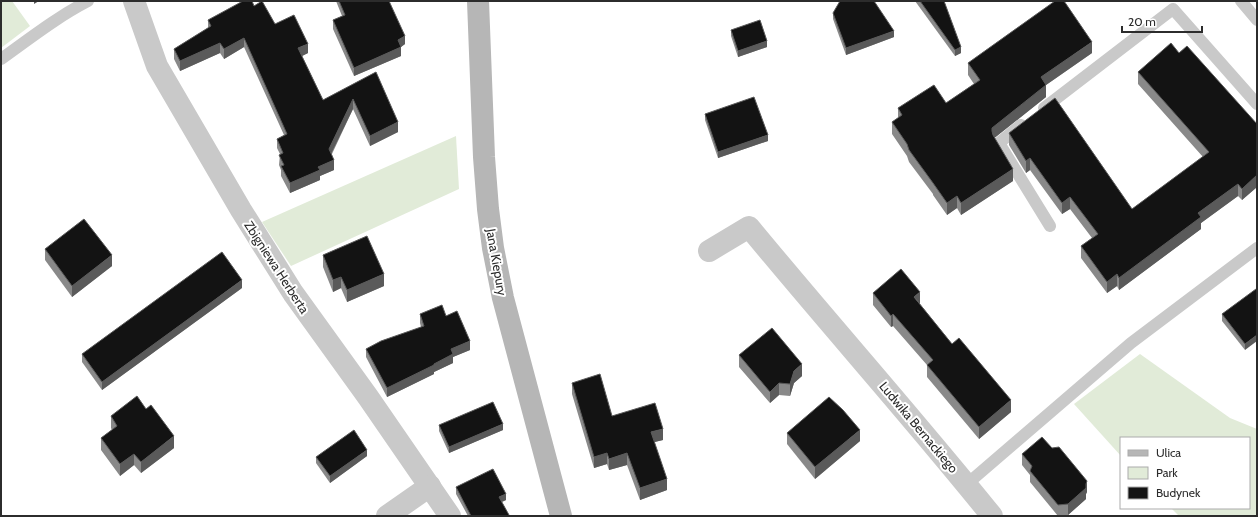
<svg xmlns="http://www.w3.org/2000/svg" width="1258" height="517" font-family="Cabin,sans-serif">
  <rect width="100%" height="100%" fill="#fff"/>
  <!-- green -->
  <g fill="#e1ebd8">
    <polygon points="1,1 12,1 30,26 1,48"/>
    <polygon points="456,136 459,189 291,266 262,222"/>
    <polygon points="1140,354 1230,418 1257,429 1257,516 1179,516 1171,508 1249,508 1249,438 1121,438 1121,456 1074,404"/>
  </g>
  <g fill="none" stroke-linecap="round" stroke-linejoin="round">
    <!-- lane -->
    <g stroke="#c9c9c9" stroke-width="12">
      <polyline points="1241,1 1257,20"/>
      <path d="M 1,59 C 29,39 57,17 88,1"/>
      <polyline points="1044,108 1173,9 1257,104"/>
      <polyline points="1021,125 999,143 1050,226"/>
      <polyline points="967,484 1131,343 1257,248"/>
    </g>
    <!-- street -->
    <g stroke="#c9c9c9" stroke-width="22">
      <polyline points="134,1 157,66 241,210 293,293 368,397 450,516"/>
      <path d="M 709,251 L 749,227 C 829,324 913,418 992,516"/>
      <polyline points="387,516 430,486"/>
    </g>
    <!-- secondary -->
    <polyline stroke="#b6b6b6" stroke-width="22" points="478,1 484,157 488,209 493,248 503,298 561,516"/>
  </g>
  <!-- wall -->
  <g fill="#898989">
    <polygon points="336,1 389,1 405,44 401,47 401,56 354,76 333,29 333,20 342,16"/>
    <polygon points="915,1 944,1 961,53 955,56"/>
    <polygon points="254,6 308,53 302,56 323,100 376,72 398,132 370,146 353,109 332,154 334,170 320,176 320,180 290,193 281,176 281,170 279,165 280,154 277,148 277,139 284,135 244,47 224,59 220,53 180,71 174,59 174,49 208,28 208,20"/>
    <polygon points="833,13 894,37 846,55 833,19"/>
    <polygon points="731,30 767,47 738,57 731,36"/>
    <polygon points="1092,53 1046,85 1046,97 994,138 1013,181 961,215 957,208 947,215 933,195 933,194 909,162 907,156 892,134 892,122 898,118 898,108 946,103 974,84 968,75 968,63"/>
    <polygon points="1179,53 1257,124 1257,187 1242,200 1238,196 1201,223 1201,229 1119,290 1117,286 1107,293 1081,258 1081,246 1092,238 1070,209 1062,214 1030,170 1026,173 1009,145 1009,133 1132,209 1203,157 1138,84 1138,72"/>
    <polygon points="705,114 768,141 718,158 705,120"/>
    <polygon points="45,249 112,266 72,297 45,260"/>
    <polygon points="323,255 384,286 347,302 341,288 333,292 323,267"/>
    <polygon points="242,288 102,390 82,362 82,354"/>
    <polygon points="1257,290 1245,350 1222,321 1222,314"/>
    <polygon points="873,293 920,304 952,344 1011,412 979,439 927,377 927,365 893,326 891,327 873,305"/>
    <polygon points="420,314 446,316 470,350 453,357 453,363 434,372 434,374 387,397 366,357 366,349 421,327 420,323"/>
    <polygon points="739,355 802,376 794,383 790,396 779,395 770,403 739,367"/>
    <polygon points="572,383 612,416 663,440 654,442 667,490 640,500 627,465 609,470 607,464 594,468 572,394"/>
    <polygon points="111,416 174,448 141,473 134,465 120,476 101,450 101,438 112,430 111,428"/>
    <polygon points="439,425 503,430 449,453 439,431"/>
    <polygon points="787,433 860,441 815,479 787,444"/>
    <polygon points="1022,454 1087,492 1086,494 1086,499 1068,515 1058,516 1030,482 1030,475 1022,465"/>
    <polygon points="367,456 330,483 316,463 316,457"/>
    <polygon points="456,487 506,500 502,502 509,516 468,516 456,494"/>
  </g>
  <!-- shaded-wall -->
  <g fill="#5a5a5a">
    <polygon points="34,1 39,1 34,4"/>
    <polygon points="894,31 894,37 846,55 846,48"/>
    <polygon points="405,36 405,44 398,49 398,40"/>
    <polygon points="244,38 244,47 224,59 224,49"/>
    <polygon points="767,41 767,47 738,57 738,51"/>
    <polygon points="1092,42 1092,53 1046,85 1046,97 992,140 992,128 1041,77"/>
    <polygon points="220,43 220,53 180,71 180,61"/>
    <polygon points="308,44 308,53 298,58 298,48"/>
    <polygon points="401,47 401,56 354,76 354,68"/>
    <polygon points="961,47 961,53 955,56 955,50"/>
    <polygon points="353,99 353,109 329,158 329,149"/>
    <polygon points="398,122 398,132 370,146 370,136"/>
    <polygon points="768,135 768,141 718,158 718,152"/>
    <polygon points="1030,158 1030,170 1026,173 1026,161"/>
    <polygon points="334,160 334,170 320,176 320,180 290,193 290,183 318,167"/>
    <polygon points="1013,169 1013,181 961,215 961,203"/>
    <polygon points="1257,175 1257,187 1242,200 1242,189"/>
    <polygon points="1238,184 1238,196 1201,223 1201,229 1119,290 1119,278 1198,213"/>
    <polygon points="957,196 957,208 947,215 947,203"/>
    <polygon points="1070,197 1070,209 1062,214 1062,203"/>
    <polygon points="112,255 112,266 72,297 72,286"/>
    <polygon points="384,274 384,286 347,302 347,290"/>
    <polygon points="1117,274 1117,286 1107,293 1107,282"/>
    <polygon points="341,277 341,288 333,292 333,280"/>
    <polygon points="242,280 242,288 102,390 102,382"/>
    <polygon points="920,292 920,304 914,297"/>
    <polygon points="893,314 893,326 891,327 891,316"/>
    <polygon points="1257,335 1257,341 1245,350 1245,344"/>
    <polygon points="470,341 470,350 453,357 453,363 434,372 434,374 387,397 387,388 451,349"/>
    <polygon points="802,364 802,376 794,383 790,396 790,384 794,371"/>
    <polygon points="779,383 779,395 770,403 770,392"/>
    <polygon points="1011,400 1011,412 979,439 979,427"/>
    <polygon points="503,424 503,430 449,453 449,447"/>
    <polygon points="663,429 663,440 651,443 651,432"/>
    <polygon points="860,430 860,441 815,479 815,467"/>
    <polygon points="174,436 174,448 141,473 141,462"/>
    <polygon points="367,450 367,456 330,483 330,476"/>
    <polygon points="607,453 607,464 594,468 594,457"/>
    <polygon points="627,453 627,465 609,470 609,459"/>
    <polygon points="134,454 134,465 120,476 120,464"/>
    <polygon points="667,479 667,490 640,500 640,488"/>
    <polygon points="1087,481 1087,492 1086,494 1086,499 1068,515 1068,504 1086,484"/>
    <polygon points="506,494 506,500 499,503 499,497"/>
  </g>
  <!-- building -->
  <g fill="#131313" stroke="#5a5a5a">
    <polygon points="243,1 252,1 254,6 262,1 275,24 294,15 308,44 298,48 323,100 376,72 398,122 370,136 353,99 329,149 334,160 318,167 320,170 290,183 281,166 284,165 279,155 283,153 277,139 287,134 244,38 224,49 220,43 180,61 174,49 211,26 208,20"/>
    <polygon points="339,1 389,1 405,36 398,40 401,47 354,68 333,20 345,15"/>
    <polygon points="840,1 874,1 894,31 846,48 833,13"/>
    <polygon points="920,1 944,1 961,47 955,50"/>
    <polygon points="1055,1 1064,1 1092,42 1041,77 1046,85 992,128 992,131 993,135 1013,169 961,203 957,196 947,203 933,183 909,150 907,144 892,122 902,115 898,108 934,85 946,103 980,80 968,63"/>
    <polygon points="760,20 767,41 738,51 731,30"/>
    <polygon points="1171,43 1179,53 1187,46 1257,124 1257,175 1242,189 1238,184 1198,213 1201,217 1119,278 1117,274 1107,282 1081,246 1098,234 1070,197 1062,203 1030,158 1026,161 1009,133 1055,98 1132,209 1209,152 1138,72"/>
    <polygon points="754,97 768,135 718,152 705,114"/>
    <polygon points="84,219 112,255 72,286 45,249"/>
    <polygon points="367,236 384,274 347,290 341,277 333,280 323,255"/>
    <polygon points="222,252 242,280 102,382 82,354"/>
    <polygon points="901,269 920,292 914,297 952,344 959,338 1011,400 979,427 927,365 933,360 893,314 891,316 873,293"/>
    <polygon points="1256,289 1257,290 1257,335 1245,344 1222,314"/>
    <polygon points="442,305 446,316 457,311 470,341 451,349 453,354 434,364 434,365 387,388 366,349 381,341 424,326 420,314"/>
    <polygon points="772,328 802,364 794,371 790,384 779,383 770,392 739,355"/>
    <polygon points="600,374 612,416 655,403 663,429 651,432 667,479 640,488 627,453 609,459 607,453 594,457 572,383"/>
    <polygon points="137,396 146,409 151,405 174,436 141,462 134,454 120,464 101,438 117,426 111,416"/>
    <polygon points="829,397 843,410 860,430 815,467 787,433"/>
    <polygon points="493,402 503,424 449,447 439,425"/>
    <polygon points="354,430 367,450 330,476 316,457"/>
    <polygon points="1042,437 1052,448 1059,447 1087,481 1086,484 1086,488 1068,504 1058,505 1030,471 1032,466 1022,454"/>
    <polygon points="493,469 506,494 499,497 509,515 507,516 471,516 456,487"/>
  </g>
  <g text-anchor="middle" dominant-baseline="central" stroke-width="4" stroke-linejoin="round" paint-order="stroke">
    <!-- street labels -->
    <g font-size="13" fill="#2c2c2c" stroke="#fff">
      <text transform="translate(497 262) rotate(80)">Jana Kiepury</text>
      <text transform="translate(277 267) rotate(57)">Zbigniewa Herberta</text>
      <text transform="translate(919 427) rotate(50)">Ludwika Bernackiego</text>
    </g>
  </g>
  <!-- border -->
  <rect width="1258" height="517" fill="none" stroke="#2c2c2c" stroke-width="4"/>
  <!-- legend -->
  <rect x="1120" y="437" width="130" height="72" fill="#ffffff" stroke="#ababab"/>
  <rect x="1128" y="450" width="20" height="6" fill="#b6b6b6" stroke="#ababab"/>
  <text x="1156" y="457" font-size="12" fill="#2c2c2c">Ulica</text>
  <rect x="1128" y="467" width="20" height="12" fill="#e1ebd8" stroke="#ababab"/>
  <text x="1156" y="477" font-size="12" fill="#2c2c2c">Park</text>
  <rect x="1128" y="487" width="20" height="12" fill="#131313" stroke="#ababab"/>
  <text x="1156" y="497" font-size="12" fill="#2c2c2c">Budynek</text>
  <!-- scale -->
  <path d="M1122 26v6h80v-6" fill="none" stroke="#2c2c2c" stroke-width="2"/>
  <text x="1128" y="26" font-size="12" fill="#2c2c2c" stroke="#ffffff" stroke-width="3" paint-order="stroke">20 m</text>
</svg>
